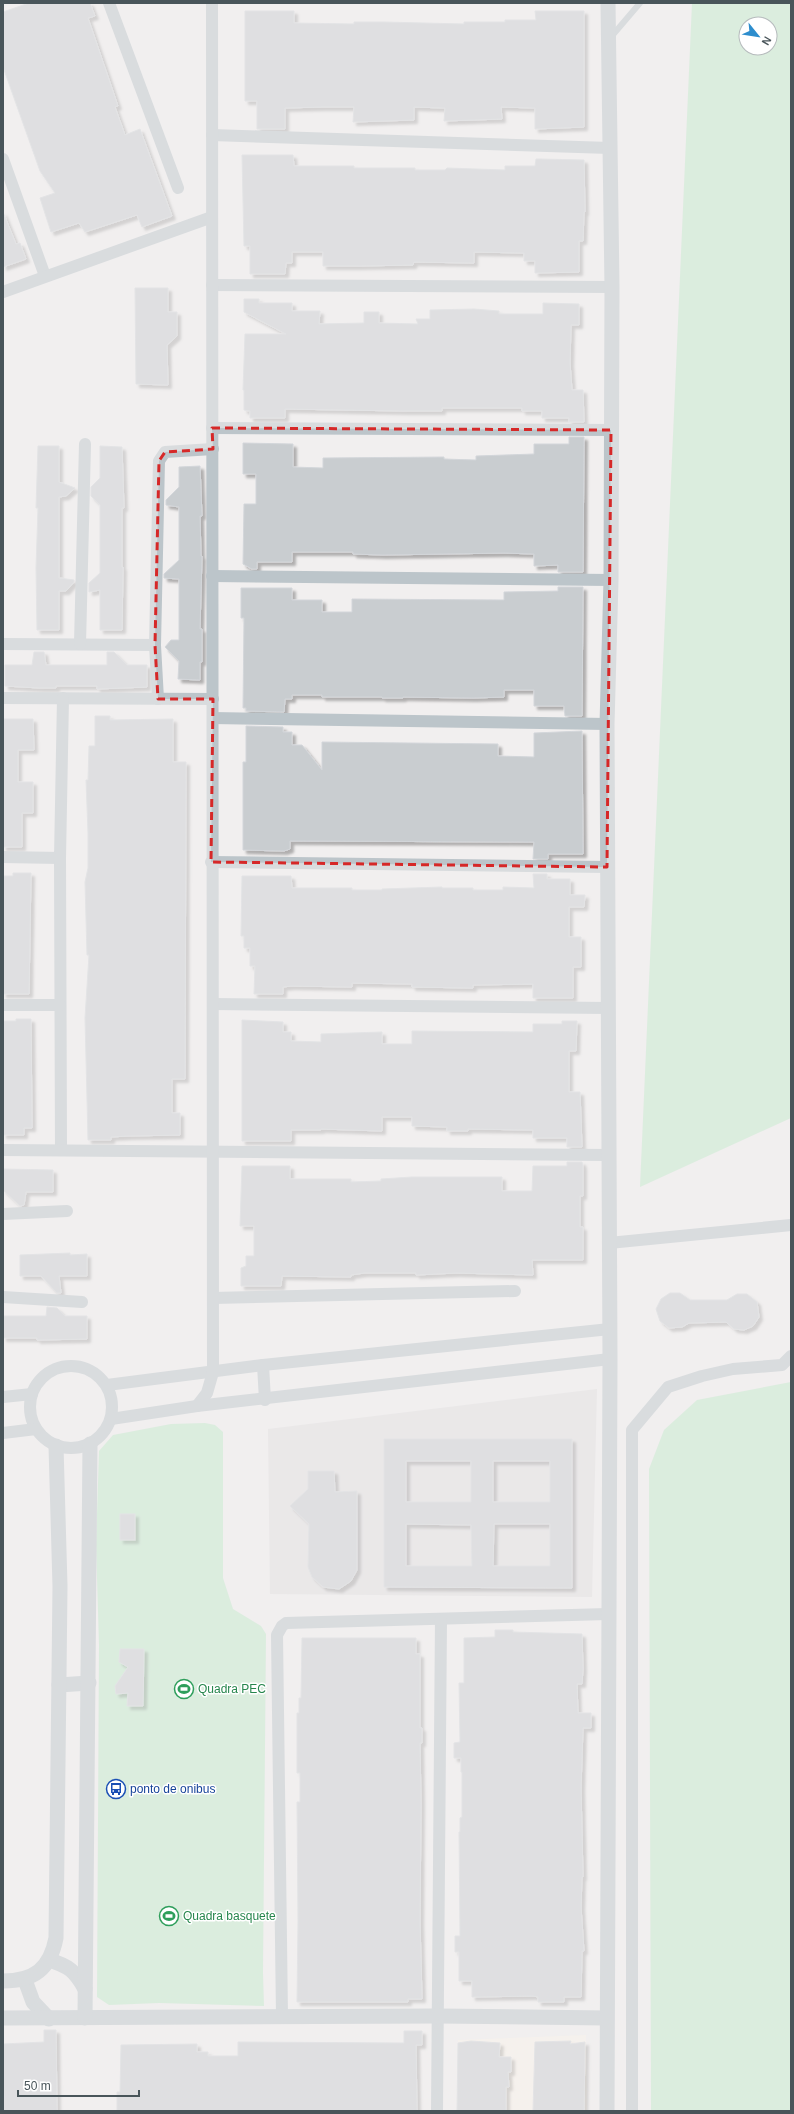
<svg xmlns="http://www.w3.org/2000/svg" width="794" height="2114" font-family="Arial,sans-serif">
  <defs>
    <filter id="shadow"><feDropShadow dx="3.5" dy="3.5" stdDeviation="1" flood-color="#0004"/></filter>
  </defs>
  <rect width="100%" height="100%" fill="#f1efef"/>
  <!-- commercial -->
  <polygon fill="#faf3ea" points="586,2035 587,2111 459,2111 458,2040"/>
  <!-- education -->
  <polygon fill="#e2e0e1" points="597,1389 592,1597 270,1594 268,1429"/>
  <!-- green -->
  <g fill="#c2eacb" fill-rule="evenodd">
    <path d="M 692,3 L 791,3 L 791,1118 L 640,1187 ZM 746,24 L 770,24 L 770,48 L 746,48 Z"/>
    <polygon points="791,1382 791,2111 651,2111 649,1469 664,1430 697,1400"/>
    <polygon points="205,1423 215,1425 223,1432 223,1578 233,1609 261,1626 266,1634 263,1973 264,2006 159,2003 109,2005 97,1997 99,1645 96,1545 99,1451 113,1435 171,1424"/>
  </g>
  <!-- building -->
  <g fill="#c9cdd0" stroke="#d3d6da" fill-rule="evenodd" filter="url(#shadow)">
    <polygon points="29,3 90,3 95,16 88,18 118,106 115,107 125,135 140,129 172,216 142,227 137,215 85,232 79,223 51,232 40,198 55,193 40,171 3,67 3,12"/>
    <polygon points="245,11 294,11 294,23 354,24 354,22 384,22 464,24 464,22 505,22 505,20 536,20 535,11 584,11 584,127 535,129 535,108 501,107 502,119 444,121 445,108 414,107 414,120 353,122 354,107 321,107 285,108 285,129 257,129 257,101 245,101"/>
    <polygon points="242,155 293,155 294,166 354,166 354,168 415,168 415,170 445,170 447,168 505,170 505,166 535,166 536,159 540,159 584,160 585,212 584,212 583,241 579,241 579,272 535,273 535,261 524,261 524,253 474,252 474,263 414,262 413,265 358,266 323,266 323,252 292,252 292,263 286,263 285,274 250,274 250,246 244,246"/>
    <polygon points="3,212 16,244 20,243 26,259 3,267"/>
    <polygon points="135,288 168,288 168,312 177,312 177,336 167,345 168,385 136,384"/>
    <polygon points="244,299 259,299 259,303 292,303 292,311 320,311 319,324 364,323 364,312 379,312 379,323 418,324 416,319 430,319 430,310 474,309 499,311 499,314 543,314 543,303 579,304 579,325 571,325 570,363 572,390 583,390 584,422 569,422 569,418 542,418 542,411 522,411 522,408 442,408 442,411 404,411 285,409 285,418 250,418 250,411 244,410 244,390 243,390 245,334 286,334 244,312"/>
    <polygon points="569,437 584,437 583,572 558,572 558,565 534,566 534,554 504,553 383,555 353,554 353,552 292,552 292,562 257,562 257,569 252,569 243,564 244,504 256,504 256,474 243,474 243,443 293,444 293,467 323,468 323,458 444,457 444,459 476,460 476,456 534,454 534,444 569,444"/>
    <polygon points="38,446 59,446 59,482 75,488 66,496 59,497 59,578 74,580 74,582 66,591 59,591 59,630 37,630 36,568 38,508 36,508"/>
    <polygon points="100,446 122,447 124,508 122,508 122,567 123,567 122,630 100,630 100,590 89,592 89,583 100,573 100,505 91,496 91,487 100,478"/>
    <polygon points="200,466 202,516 200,516 201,556 202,556 200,629 202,629 202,662 200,662 200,680 178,679 179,661 165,647 171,640 179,640 179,579 164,578 164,574 179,560 179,507 166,505 166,500 179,487 179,467"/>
    <polygon points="558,587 583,587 582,716 565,716 564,706 534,706 534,690 504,690 504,697 473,698 403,697 403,698 382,698 382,697 322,697 322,695 292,695 292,699 285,699 284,712 246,711 246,708 243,708 244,618 241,618 241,588 292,588 292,600 322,600 322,612 352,612 352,599 504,600 504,592 558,591"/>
    <polygon points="34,652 44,652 46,665 107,665 107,652 114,652 127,665 147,665 147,687 97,689 97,686 56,686 56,688 40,688 5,686 5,665 32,665"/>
    <polygon points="95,716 110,716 110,720 173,719 173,762 186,762 185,1079 172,1079 172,1113 180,1113 180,1135 127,1136 111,1137 111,1140 88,1140 85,1018 89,955 87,955 85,882 88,868 88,833 86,780 88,780 89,746 95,746"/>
    <polygon points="3,719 33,719 34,750 18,750 18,782 33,782 33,813 22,813 22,847 3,847"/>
    <polygon points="246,726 283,727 283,732 292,732 292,745 302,745 322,770 322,742 498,744 498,756 534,757 534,733 582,731 583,854 548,854 548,859 533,859 534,842 290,841 290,849 284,851 243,850 243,762 246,762"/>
    <polygon points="13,873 31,873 29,994 3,994 3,876 13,876"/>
    <polygon points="533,874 547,874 547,879 570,879 570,895 585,895 584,907 569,907 569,937 581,937 581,967 573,967 573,998 533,998 533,984 473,985 473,988 412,987 412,984 352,983 352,987 291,986 283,987 283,994 254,994 255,966 250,966 250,948 244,948 244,936 241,936 242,876 291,876 292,888 352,888 352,890 382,890 382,889 442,887 442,888 473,888 473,890 503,890 503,887 534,888"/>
    <polygon points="16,1019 31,1019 32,1128 24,1128 24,1135 3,1135 3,1021 16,1021"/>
    <polygon points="242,1020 283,1022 283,1032 291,1032 291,1041 321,1042 321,1034 382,1032 382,1044 412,1044 412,1031 533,1032 533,1024 562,1024 562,1021 577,1021 576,1051 569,1051 569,1092 580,1092 582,1147 567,1147 567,1138 533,1138 533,1130 468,1129 468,1131 447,1131 447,1127 412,1126 412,1117 382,1117 382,1131 321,1129 321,1130 291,1130 291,1141 242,1141"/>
    <polygon points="567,1162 582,1162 583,1166 583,1196 580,1196 580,1227 583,1227 583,1260 532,1260 533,1275 456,1273 416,1275 416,1273 364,1273 351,1275 351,1277 282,1276 281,1286 241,1286 241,1268 246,1266 246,1256 254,1256 254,1226 240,1226 242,1166 290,1166 290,1179 351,1179 351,1182 381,1181 381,1179 412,1177 502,1177 502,1191 532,1191 533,1166 567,1166"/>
    <polygon points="3,1169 53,1170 53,1192 26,1192 24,1205 20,1206 3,1190"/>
    <polygon points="70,1253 70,1255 87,1254 87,1276 59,1276 61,1293 57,1293 41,1276 20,1276 20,1255"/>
    <polygon points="670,1293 680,1293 690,1300 727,1300 737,1294 747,1294 757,1302 759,1317 753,1326 744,1330 734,1329 726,1322 689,1323 682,1327 669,1328 660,1321 656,1309 661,1299"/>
    <polygon points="47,1307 57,1308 65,1316 87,1316 87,1339 37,1340 37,1338 3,1338 3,1316 46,1316"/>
    <path d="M 384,1439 L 572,1439 L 572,1588 L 384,1587 ZM 406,1461 L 471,1461 L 471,1502 L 406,1502 ZM 493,1461 L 550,1461 L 550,1502 L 493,1502 ZM 406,1524 L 471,1525 L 472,1566 L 406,1566 ZM 494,1524 L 550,1524 L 550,1566 L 493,1566 Z"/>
    <polygon points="308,1471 334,1471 335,1492 357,1491 357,1570 351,1581 339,1589 323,1587 312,1577 308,1567 309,1524 290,1506 308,1489"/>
    <rect x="120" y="1514" width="15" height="26"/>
    <polygon points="495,1630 513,1630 513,1632 582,1634 583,1669 582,1684 577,1684 578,1713 591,1713 591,1728 583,1728 581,1788 583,1877 582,1877 581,1907 584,1951 582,1951 581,1997 564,1997 564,2002 538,2002 538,1997 533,1996 472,1997 472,1981 459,1981 459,1952 455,1952 455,1936 460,1936 459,1832 460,1832 460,1818 462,1817 462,1772 461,1772 461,1758 454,1758 454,1743 460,1742 459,1683 464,1683 464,1638 495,1637"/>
    <polygon points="302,1638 416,1638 416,1654 420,1654 420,1728 422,1728 422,1743 420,1743 421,1803 420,1922 422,1999 408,1999 408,2002 297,2002 298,1921 297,1802 300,1802 300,1773 297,1773 297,1713 299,1713 299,1698 301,1698"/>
    <polygon points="120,1649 144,1649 143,1706 127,1706 128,1693 116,1694 115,1686 128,1667 119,1662"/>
    <polygon points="44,2030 56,2030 57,2111 3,2111 3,2044 44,2042"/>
    <polygon points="404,2031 422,2031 422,2045 416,2045 417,2111 117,2111 117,2092 120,2092 121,2045 197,2044 197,2052 208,2052 208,2056 238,2056 238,2042 404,2043"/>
    <polygon points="471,2041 500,2043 499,2057 511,2057 511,2072 508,2072 509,2087 506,2087 506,2111 457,2111 458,2043"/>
    <polygon points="571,2041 570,2044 585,2042 584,2111 533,2111 535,2042"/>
  </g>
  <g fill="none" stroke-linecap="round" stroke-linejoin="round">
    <!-- service -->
    <polyline stroke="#bcc5ca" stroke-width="6" points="611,37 640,3"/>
    <!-- minor -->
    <g stroke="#bcc5ca" stroke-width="12">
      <polyline points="109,3 178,188"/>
      <polyline points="212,135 610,148"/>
      <polyline points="3,159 45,276"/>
      <polyline points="212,285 612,287"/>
      <polyline points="3,292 212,217"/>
      <polyline points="212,428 611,430"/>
      <polyline points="212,576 611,580"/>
      <polyline points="3,644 155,645"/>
      <polyline points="80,644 85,444"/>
      <polyline points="3,698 213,699"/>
      <polyline points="158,699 155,645 159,461 165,452 213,449"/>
      <polyline points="213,718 607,724"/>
      <polyline points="3,857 60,858 63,698"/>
      <polyline points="60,858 61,1149"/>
      <polyline points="211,862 607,867"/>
      <polyline points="213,1004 608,1008"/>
      <polyline points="3,1005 60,1005"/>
      <polyline points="3,1150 608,1155"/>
      <polyline points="3,1214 67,1211"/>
      <polyline points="609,1243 791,1225"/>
      <polyline points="3,1297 82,1302"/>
      <polyline points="213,1298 515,1291"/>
      <polyline points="263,1365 265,1400"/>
      <circle cx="71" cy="1407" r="41"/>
      <polyline points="107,1385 263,1365 610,1329"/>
      <polyline points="3,1397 32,1394"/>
      <polyline points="197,1406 207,1393 213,1372 212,3"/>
      <polyline points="111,1419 197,1406 610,1359"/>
      <polyline points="3,1433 36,1429"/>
      <polyline points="282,2016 277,1635 282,1626 286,1623 608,1614"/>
      <polyline points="437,2111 441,1619"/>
      <polyline points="632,2111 632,1430 668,1387 702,1376 733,1369 782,1365 791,1356"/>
    </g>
    <!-- tertiary -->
    <g stroke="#bcc5ca" stroke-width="15">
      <polyline points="59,1685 89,1683"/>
      <path d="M 49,1960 C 69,1966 75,1971 85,1989"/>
      <polyline points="25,1980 33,2002 49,2019"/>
      <path d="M 3,1981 C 34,1981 50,1969 56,1938 L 60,1586 L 56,1446"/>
      <polyline points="3,2018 438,2016 606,2018"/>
      <polyline points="85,2018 90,1444"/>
      <polyline points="607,2111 610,1359 607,724 611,580 612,287 608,3"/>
    </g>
  </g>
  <!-- marked area -->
  <path d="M0 0H794V2114H0ZM 212,428 L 611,430 L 607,867 L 211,862 L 213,699 L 158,699 L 155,645 L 159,461 L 165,452 L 213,449 Z" fill="#f1efef" fill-opacity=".55" fill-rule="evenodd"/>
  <path fill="none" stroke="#d62828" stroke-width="3" stroke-dasharray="8 5" stroke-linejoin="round" d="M 212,428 L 611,430 L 607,867 L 211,862 L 213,699 L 158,699 L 155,645 L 159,461 L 165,452 L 213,449 Z"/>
  <!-- icons -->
  <defs>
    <symbol id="stadium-ring" viewBox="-11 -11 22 22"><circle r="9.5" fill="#fff" stroke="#2e9e5b" stroke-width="1.5"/><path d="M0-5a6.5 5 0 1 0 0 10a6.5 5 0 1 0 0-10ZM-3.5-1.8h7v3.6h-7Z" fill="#2e9e5b"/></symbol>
    <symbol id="bus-ring" viewBox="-11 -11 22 22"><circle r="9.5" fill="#fff" stroke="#1a4fb4" stroke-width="1.5"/><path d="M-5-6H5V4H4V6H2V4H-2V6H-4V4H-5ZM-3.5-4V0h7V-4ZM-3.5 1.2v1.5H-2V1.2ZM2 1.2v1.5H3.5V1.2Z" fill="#1a4fb4"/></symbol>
  </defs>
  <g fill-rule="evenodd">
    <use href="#stadium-ring" x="173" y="1678" width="22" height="22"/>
    <use href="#bus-ring" x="105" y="1778" width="22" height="22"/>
    <use href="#stadium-ring" x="158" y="1905" width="22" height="22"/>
  </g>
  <g text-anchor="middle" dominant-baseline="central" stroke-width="3" stroke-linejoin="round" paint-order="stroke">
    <!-- leisure labels -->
    <g font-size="12" fill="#27864d" stroke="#fff" text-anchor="start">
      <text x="198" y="1689">Quadra PEC</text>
      <text x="183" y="1916">Quadra basquete</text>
    </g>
    <!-- transit labels -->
    <g font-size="12" fill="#164399" stroke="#fff" text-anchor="start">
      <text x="130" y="1789">ponto de onibus</text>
    </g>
  </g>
  <!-- border -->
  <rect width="794" height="2114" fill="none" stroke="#49555a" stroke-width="8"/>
  <!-- north arrow -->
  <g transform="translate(758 36) rotate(120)"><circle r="19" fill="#ffffff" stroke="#b6bbbd"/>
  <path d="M0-3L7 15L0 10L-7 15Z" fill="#2d8dcd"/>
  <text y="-6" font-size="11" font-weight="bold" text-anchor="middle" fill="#49555a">N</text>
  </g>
  <!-- scale -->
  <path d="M18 2090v6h121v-6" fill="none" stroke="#49555a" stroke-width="2"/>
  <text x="24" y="2090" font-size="12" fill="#49555a" stroke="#ffffff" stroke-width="3" paint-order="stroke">50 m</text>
</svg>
